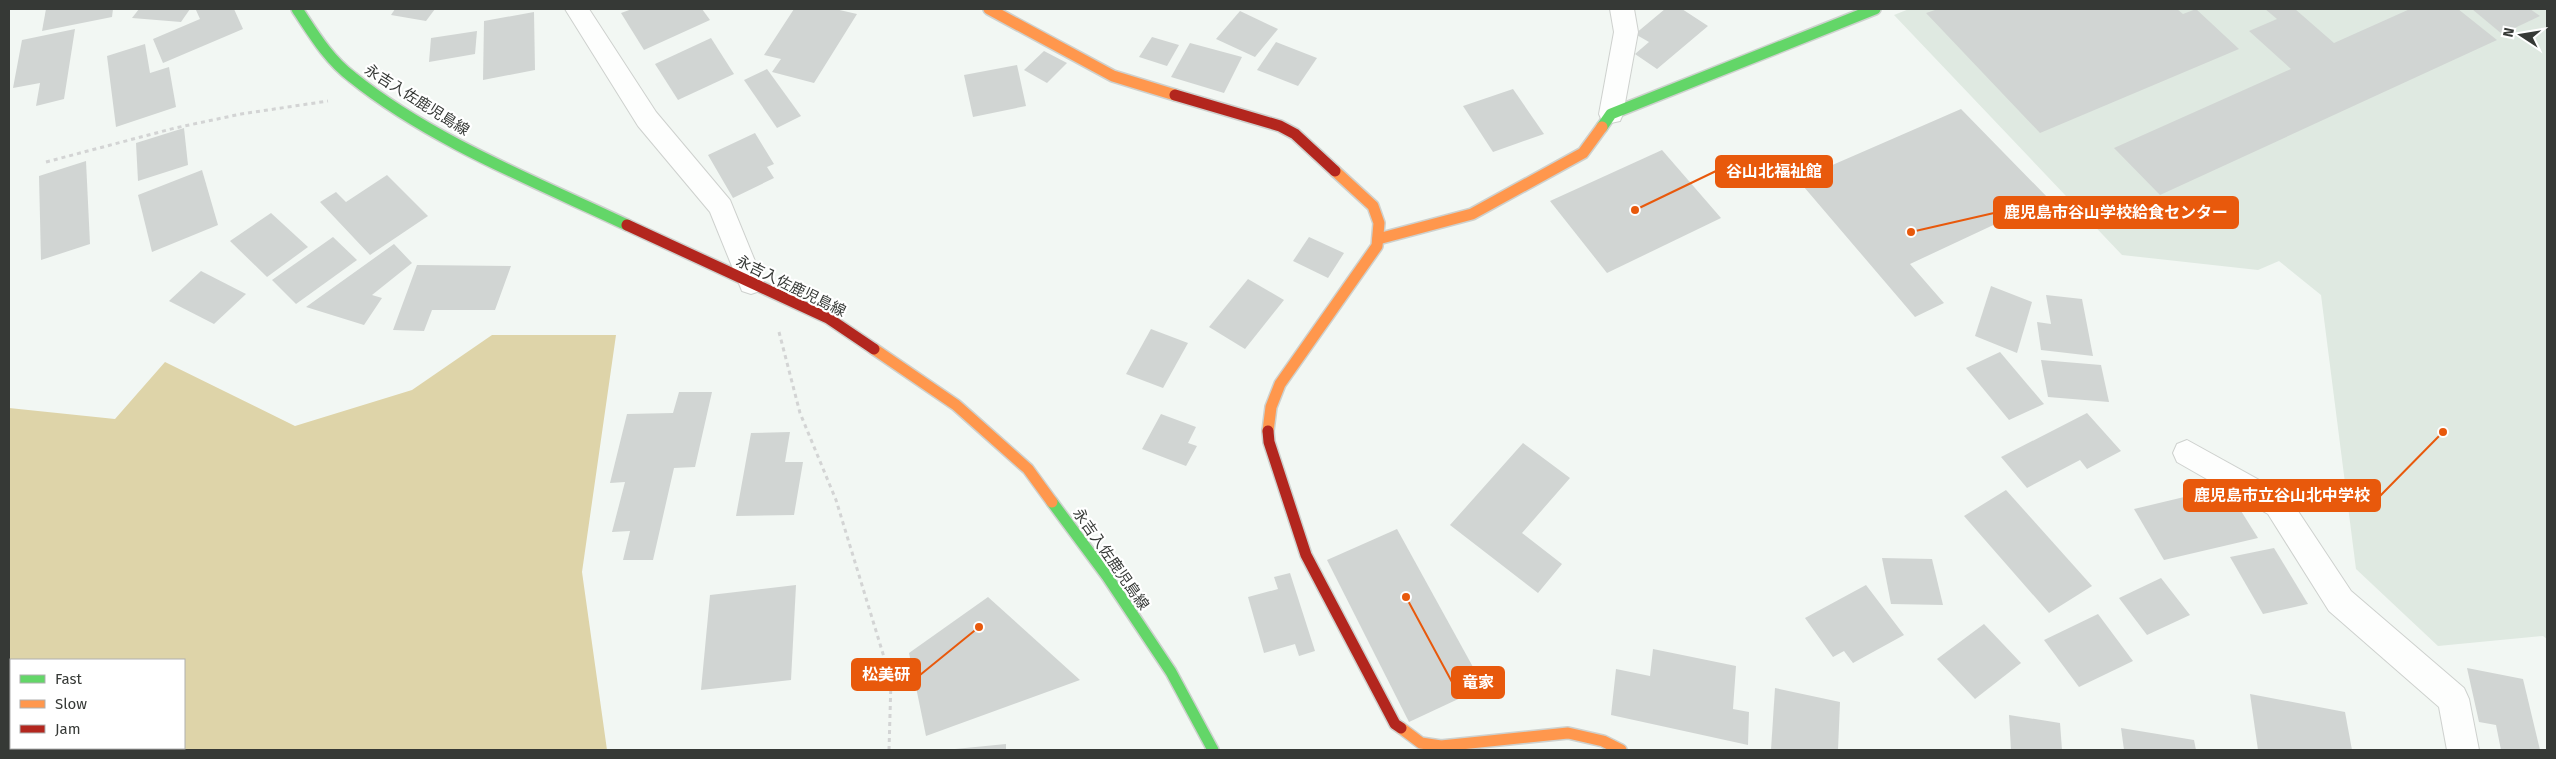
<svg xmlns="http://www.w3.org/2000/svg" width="2556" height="759" font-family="'Fira Sans','Noto Sans JP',sans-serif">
  <rect width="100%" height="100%" fill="#f2f7f3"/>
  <!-- built -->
  <polygon fill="#dfe9e1" points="1909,9 2547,9 2547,639 2543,636 2438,646 2356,569 2321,295 2279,261 2258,270 2122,255 1894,15"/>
  <!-- forest -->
  <path fill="#ded4a9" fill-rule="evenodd" d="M 492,335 L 616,335 L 582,572 L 607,750 L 9,750 L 9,408 L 115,419 L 165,362 L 295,426 L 412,390 ZM 11,660 L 184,660 L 184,748 L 11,748 Z"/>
  <!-- building -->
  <g fill="#d1d5d3">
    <polygon points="46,9 113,9 112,17 42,31"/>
    <polygon points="139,9 190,9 181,22 132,18"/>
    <polygon points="198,9 234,9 243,29 163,63 153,39 200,19 196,10"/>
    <polygon points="395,9 435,9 426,21 391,15"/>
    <polygon points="632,9 702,9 710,20 644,50 621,13"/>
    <polygon points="794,9 835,9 857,14 814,83 772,72 781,59 764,55"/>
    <polygon points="1665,9 1682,9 1708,26 1657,69 1635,54 1649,42 1635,34"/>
    <polygon points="1938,9 2177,9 2183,14 2196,9 2239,49 2040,133 1926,13"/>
    <polygon points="2265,9 2295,9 2334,43 2410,9 2458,9 2497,40 2160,195 2114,148 2291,69 2249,31 2277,19"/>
    <polygon points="2472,9 2530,9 2540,16 2502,34"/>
    <polygon points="1240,11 1278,29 1255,57 1216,39"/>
    <polygon points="534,12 535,70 483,80 484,21"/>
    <polygon points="75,29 64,99 36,106 40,83 13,88 22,40"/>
    <polygon points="477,31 475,54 429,62 431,38"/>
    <polygon points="1152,37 1179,45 1167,66 1139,57"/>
    <polygon points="711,38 734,74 678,100 655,64"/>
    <polygon points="1276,42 1317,58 1298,86 1257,70"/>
    <polygon points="1190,43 1242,57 1224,93 1171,77"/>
    <polygon points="145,44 150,73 169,67 176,107 116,127 107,56"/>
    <polygon points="1044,51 1067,63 1047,83 1024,70"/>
    <polygon points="1017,65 1026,106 973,117 964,75"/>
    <polygon points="767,69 801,116 777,128 744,80"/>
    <polygon points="1513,89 1544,134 1493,152 1463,106"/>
    <polygon points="1961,109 2049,199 1910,264 1944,303 1915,317 1798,180"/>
    <polygon points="184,128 188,165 138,181 136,143"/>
    <polygon points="755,133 774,164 767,167 774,178 733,198 708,155"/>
    <polygon points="1662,150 1721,218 1607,273 1550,201"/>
    <polygon points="86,161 90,244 41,260 39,176"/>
    <polygon points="202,170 218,225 152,252 138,195"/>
    <polygon points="387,175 428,216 370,255 320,202 336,192 346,202"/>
    <polygon points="271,213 308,247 267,277 230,241"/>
    <polygon points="333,237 357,260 296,304 272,280"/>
    <polygon points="1309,237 1344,253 1328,278 1293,261"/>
    <polygon points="394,244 412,263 372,295 382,298 364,325 306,307"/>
    <polygon points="417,265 511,266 495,310 432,310 424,331 393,330"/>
    <polygon points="201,271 246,294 214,324 169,301"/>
    <polygon points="1248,279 1284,300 1245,349 1209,327"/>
    <polygon points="1991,286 2032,302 2017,353 1975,336"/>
    <polygon points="2046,295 2082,299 2093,356 2041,350 2037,322 2051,324"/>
    <polygon points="1151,329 1188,343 1163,388 1126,374"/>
    <polygon points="2000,352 2044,404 2009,420 1966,368"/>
    <polygon points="2041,360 2101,365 2109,402 2048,397"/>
    <polygon points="679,392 712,392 695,467 674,468 653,560 623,560 630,531 612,532 625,482 610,483 627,414 673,413"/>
    <polygon points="2087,413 2121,451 2087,469 2080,460 2027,488 2001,457"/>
    <polygon points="1161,414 1196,427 1188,443 1197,446 1186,466 1142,449"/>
    <polygon points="790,432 785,462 803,462 794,515 736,516 751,433"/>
    <polygon points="1523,443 1570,478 1522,533 1562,564 1538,593 1450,525"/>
    <polygon points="2226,487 2258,538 2164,560 2134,509"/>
    <polygon points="2006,490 2092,586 2049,613 1964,516"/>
    <polygon points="1397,529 1484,687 1409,722 1327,560"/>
    <polygon points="2274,548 2308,604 2263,614 2230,557"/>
    <polygon points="1882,558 1932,559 1943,605 1891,604"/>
    <polygon points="1290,573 1315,651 1299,656 1295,644 1264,653 1248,597 1278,589 1274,577"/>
    <polygon points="2161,578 2190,615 2147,635 2119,598"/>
    <polygon points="796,585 791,680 701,690 710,595"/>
    <polygon points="1866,585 1904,635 1853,663 1844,651 1833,657 1805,618"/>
    <polygon points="988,597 1080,680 926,736 909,653"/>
    <polygon points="2098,614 2133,661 2079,687 2044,640"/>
    <polygon points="1984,624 2021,663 1975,699 1937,659"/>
    <polygon points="1653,649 1736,666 1733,709 1749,712 1748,745 1611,715 1616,669 1650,676"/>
    <polygon points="2467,668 2523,679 2540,750 2501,750 2496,725 2479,722"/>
    <polygon points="1775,688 1840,702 1838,750 1771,750"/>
    <polygon points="2250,694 2345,712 2352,750 2258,750"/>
    <polygon points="2009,715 2060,723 2062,750 2011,750"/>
    <polygon points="2121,728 2194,740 2196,750 2124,750"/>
    <polygon points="1006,744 1006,750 955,750 955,749"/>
  </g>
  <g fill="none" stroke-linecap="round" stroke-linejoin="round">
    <defs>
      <g id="street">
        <polygon points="565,9 589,9 656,112 730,200 764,283 760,291 751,294 742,291 710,212 638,126"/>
        <polygon points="1610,9 1634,9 1638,32 1623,114 1620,121 1611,123 1602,121 1599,114 1614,32"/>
        <polygon points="2187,440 2288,496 2351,591 2464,688 2469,699 2479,750 2447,750 2439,707 2329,611 2268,514 2177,462 2173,453 2177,444"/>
      </g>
      <g id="fast">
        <path d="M 297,9 C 313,33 328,59 352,77 C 430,140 536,182 627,225"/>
        <polyline points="1602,127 1611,114 1875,9"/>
        <polyline points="1052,502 1107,576 1171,672 1213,750"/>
      </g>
      <g id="slow">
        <polyline points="989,9 1113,76 1175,95"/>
        <polyline points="1378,239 1472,214 1583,153 1602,127"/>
        <polyline points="874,349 956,405 1028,469 1052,502"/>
        <polyline points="1268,431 1271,407 1280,384 1377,246 1379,223 1373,206 1335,171"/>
        <polyline points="1401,728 1421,743 1441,746 1568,733 1603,741 1621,750"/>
      </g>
      <g id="jam">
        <polyline points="1175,95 1280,126 1295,134 1335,171"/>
        <polyline points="627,225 828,318 874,349"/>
        <polyline points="1268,431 1269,442 1306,555 1395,724 1401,728"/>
      </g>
    </defs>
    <!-- street casing -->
    <use href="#street" stroke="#ced1ce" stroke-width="2"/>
    <!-- fast casing -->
    <use href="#fast" stroke="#ced1ce" stroke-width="14"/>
    <!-- slow casing -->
    <use href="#slow" stroke="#ced1ce" stroke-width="14"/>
    <!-- jam casing -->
    <use href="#jam" stroke="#ced1ce" stroke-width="14"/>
    <!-- path -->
    <g stroke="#d3d4d4" stroke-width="3" stroke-dasharray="4 4" stroke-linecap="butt">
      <polyline points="46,162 175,128 241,114 328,101"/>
      <polyline points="779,332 800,413 836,500 891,680 889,750"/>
    </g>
    <!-- street -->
    <use href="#street" fill="#fdfefd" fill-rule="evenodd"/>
    <!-- fast -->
    <use href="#fast" stroke="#63d668" stroke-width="11"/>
    <!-- slow -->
    <use href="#slow" stroke="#ff974d" stroke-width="11"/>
    <!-- jam -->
    <use href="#jam" stroke="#b3261e" stroke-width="11"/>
  </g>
  <g text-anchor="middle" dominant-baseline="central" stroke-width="4.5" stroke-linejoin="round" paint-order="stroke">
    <!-- street labels -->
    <g font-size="15" fill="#363936" stroke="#fff">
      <text transform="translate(417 100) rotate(32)">永吉入佐鹿児島線</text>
      <text transform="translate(791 286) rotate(26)">永吉入佐鹿児島線</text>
      <text transform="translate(1111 559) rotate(55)">永吉入佐鹿児島線</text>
    </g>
  </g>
  <!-- callouts -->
  <path fill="none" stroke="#e8590c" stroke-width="2" d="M1635 210L1716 171M1911 232L1994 213M2443 432L2380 496M979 627L920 675M1406 597L1452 682"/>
  <g fill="#e8590c" stroke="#fff" stroke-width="2">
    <circle cx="1635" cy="210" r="5"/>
    <circle cx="1911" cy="232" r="5"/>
    <circle cx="2443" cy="432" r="5"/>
    <circle cx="979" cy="627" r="5"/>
    <circle cx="1406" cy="597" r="5"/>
  </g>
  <g fill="#e8590c" stroke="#e8590c" stroke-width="2">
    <rect x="1716" y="156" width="116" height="31" rx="5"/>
    <rect x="1994" y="197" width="244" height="31" rx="5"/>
    <rect x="2184" y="480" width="196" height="31" rx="5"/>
    <rect x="852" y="659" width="68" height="31" rx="5"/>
    <rect x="1452" y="667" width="52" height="31" rx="5"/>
  </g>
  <g font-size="16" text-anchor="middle" font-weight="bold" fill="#fff">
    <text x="1774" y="177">谷山北福祉館</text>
    <text x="2116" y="218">鹿児島市谷山学校給食センター</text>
    <text x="2282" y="501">鹿児島市立谷山北中学校</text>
    <text x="886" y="680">松美研</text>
    <text x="1478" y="688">竜家</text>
  </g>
  <!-- border -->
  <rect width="2556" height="759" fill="none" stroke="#363936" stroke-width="20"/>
  <!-- legend -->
  <rect x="10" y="659" width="175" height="90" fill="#ffffff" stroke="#afb0af"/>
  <rect x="20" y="675" width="25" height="8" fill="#63d668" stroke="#afb0af"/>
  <text x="55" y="684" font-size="15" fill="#363936">Fast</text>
  <rect x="20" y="700" width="25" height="8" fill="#ff974d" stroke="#afb0af"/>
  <text x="55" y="709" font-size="15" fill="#363936">Slow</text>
  <rect x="20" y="725" width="25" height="8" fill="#b3261e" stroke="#afb0af"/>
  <text x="55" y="734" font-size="15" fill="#363936">Jam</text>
  <!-- north arrow -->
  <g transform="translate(2521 35) rotate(282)" stroke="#ffffff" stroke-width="4" paint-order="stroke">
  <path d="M0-4L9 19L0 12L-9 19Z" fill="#363936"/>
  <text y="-8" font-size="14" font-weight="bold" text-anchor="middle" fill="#363936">N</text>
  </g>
</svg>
